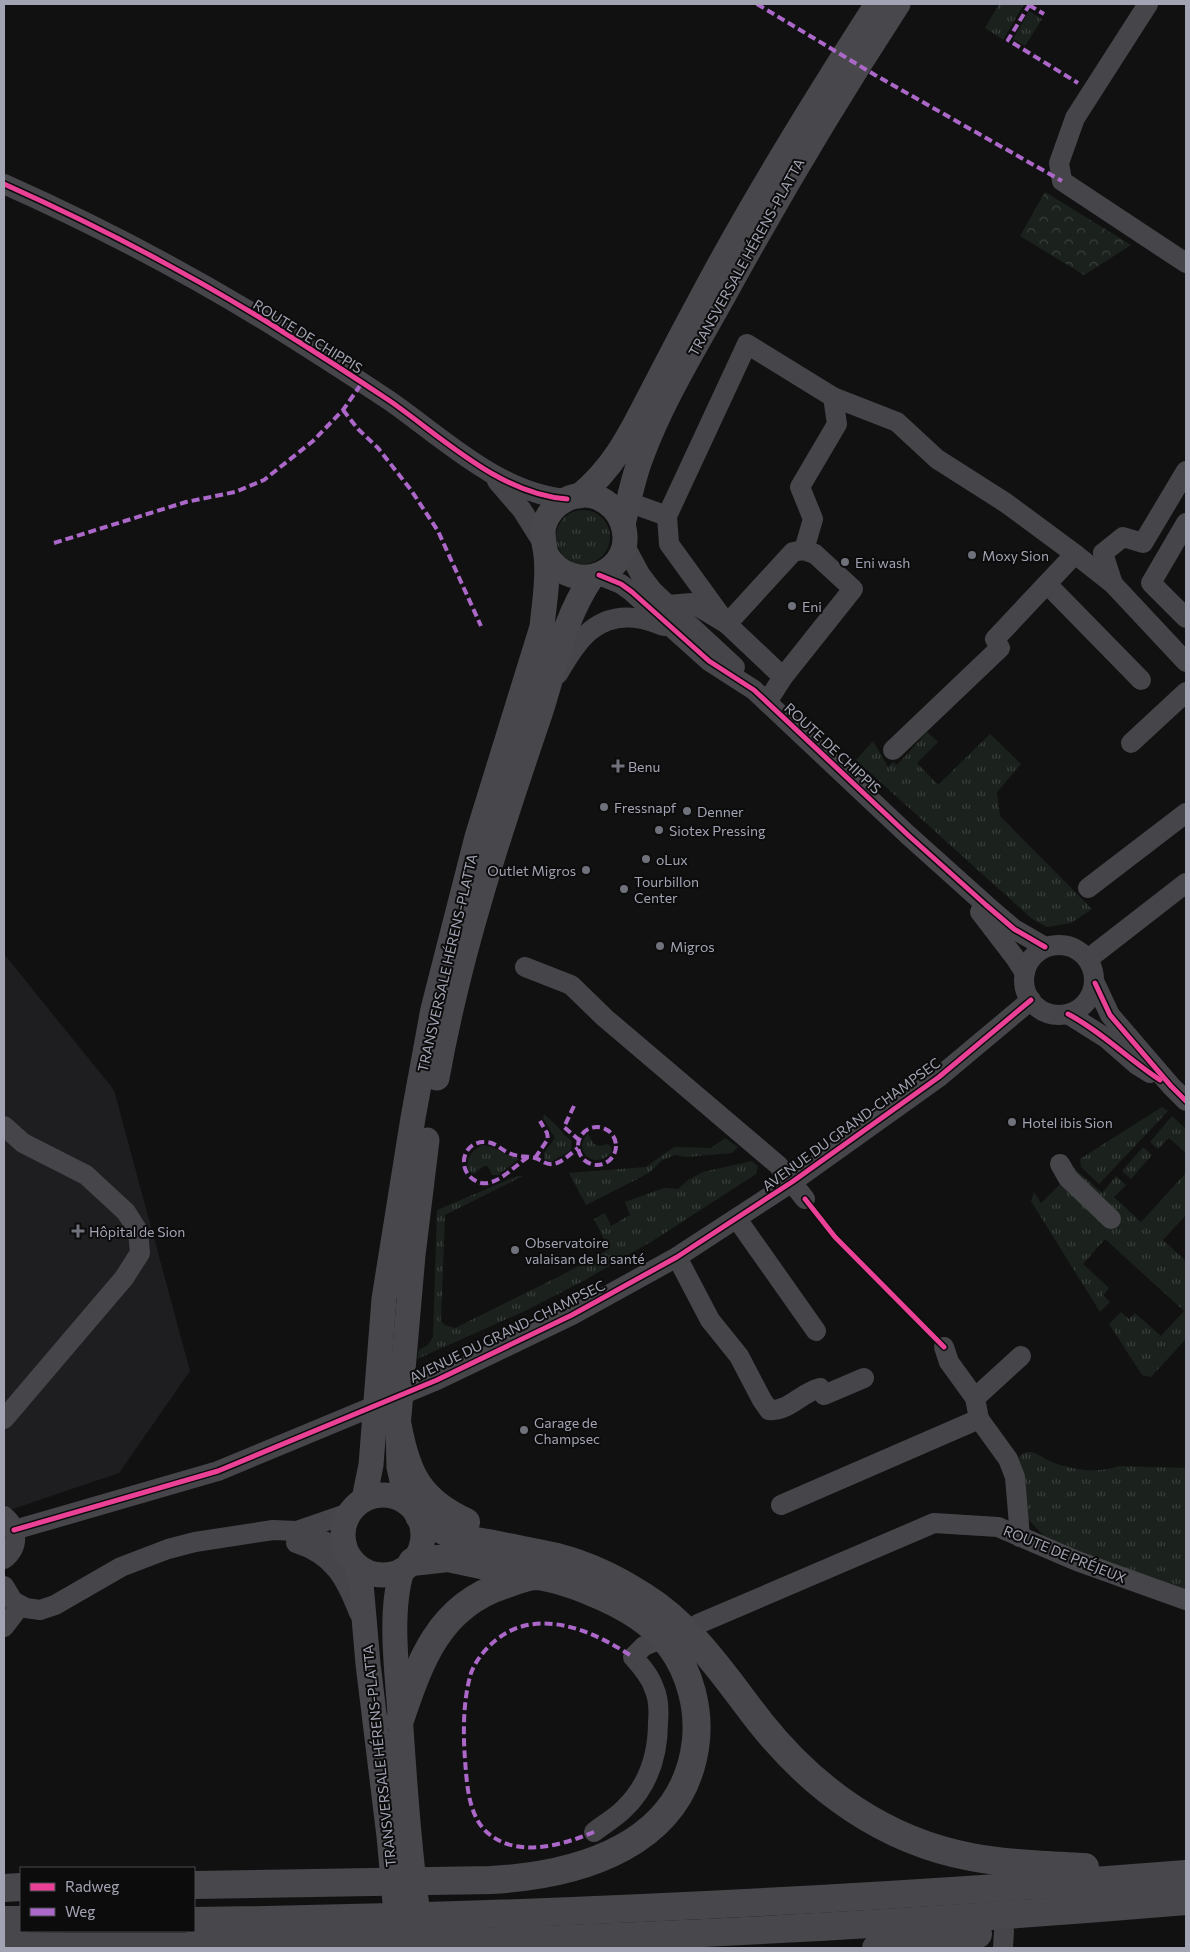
<svg xmlns="http://www.w3.org/2000/svg" width="1190" height="1952" font-family="Commissioner,sans-serif">
  <defs>
    <pattern id="grass-tufts" width="24" height="20" patternUnits="userSpaceOnUse" patternTransform="scale(1.25)"><rect width="24" height="20" fill="#1b221d"/><path d="M3 7l-1-3M5 7V3M7 7l1-3M15 17l-1-3M17 17v-4M19 17l1-3" fill="none" stroke="#393f3b"/></pattern>
    <pattern id="park-crowns" width="20" height="18" patternUnits="userSpaceOnUse" patternTransform="scale(1.25)"><rect width="20" height="18" fill="#1b221d"/><path d="M2 6a3 3 0 1 1 6 0M12 15a3 3 0 1 1 6 0" fill="none" stroke="#393f3b"/></pattern>
  </defs>
  <rect width="100%" height="100%" fill="#111112"/>
  <!-- built -->
  <polygon fill="#1e1e20" points="4,954 114,1090 190,1371 119,1473 4,1512"/>
  <!-- grass -->
  <g fill="url(#grass-tufts)">
    <polygon points="999,4 1024,4 1003,40 985,28"/>
    <polygon points="1029,11 1042,19 1025,46 1013,39"/>
    <circle cx="583" cy="537" r="27"/>
    <polygon points="927,732 938,742 917,763 938,785 990,734 1021,764 997,792 1000,816 1092,909 1071,923 1047,927 1031,918 856,760 873,741 888,767 893,762 897,765"/>
    <polygon points="1162,1107 1168,1111 1099,1184 1081,1167 1080,1159"/>
    <polygon points="544,1114 560,1129 564,1135 572,1141 571,1150 551,1162 544,1159 544,1153 555,1138 543,1118"/>
    <polygon points="1172,1116 1186,1129 1186,1153 1169,1138 1158,1149 1150,1142"/>
    <path d="M 588,1134 L 594,1144 L 599,1146 L 608,1144 L 611,1147 L 612,1152 C 595,1172 571,1150 588,1134 Z"/>
    <polygon points="725,1138 738,1147 732,1153 686,1157 675,1155 662,1160 649,1173 586,1205 569,1173 646,1167 674,1147 711,1148"/>
    <path d="M 482,1145 C 496,1146 505,1156 519,1159 L 498,1175 L 492,1175 L 488,1166 L 484,1166 L 474,1174 L 471,1173 C 462,1162 471,1151 482,1145 Z"/>
    <polygon points="1143,1147 1152,1155 1131,1179 1122,1171"/>
    <polygon points="752,1161 758,1166 756,1174 654,1240 585,1280 527,1310 417,1359 419,1350 428,1345 433,1337 437,1210 517,1176 523,1176 445,1215 441,1321 445,1325 455,1328 560,1276 606,1251 608,1247 594,1219 605,1213 611,1226 630,1215 625,1202 664,1188 678,1189 688,1180 703,1172"/>
    <polygon points="1074,1168 1102,1193 1116,1176 1126,1185 1114,1197 1141,1222 1186,1173 1186,1215 1163,1240 1186,1261 1186,1339 1151,1377 1142,1375 1109,1324 1121,1312 1129,1319 1135,1313 1161,1336 1184,1311 1105,1239 1083,1264 1109,1288 1103,1295 1110,1302 1100,1312 1031,1201 1034,1192 1041,1203 1073,1172"/>
    <path d="M 1030,1452 C 1038,1453 1044,1459 1052,1462 C 1073,1470 1098,1474 1119,1466 L 1186,1468 L 1186,1591 L 1094,1560 L 1044,1536 L 1025,1516 L 1018,1458 L 1023,1453 Z"/>
  </g>
  <!-- park -->
  <polygon fill="url(#park-crowns)" points="1045,192 1131,245 1084,275 1020,236"/>
  <g fill="none" stroke-linecap="round" stroke-linejoin="round">
    <!-- minor -->
    <g stroke="#46464a" stroke-width="20">
      <polyline points="1148,4 1075,118 1059,163 1062,181 1186,263"/>
      <path d="M 4,184 C 96,225 186,272 272,325 C 312,350 351,375 390,401 C 443,438 500,494 567,499"/>
      <polyline points="497,481 522,510 544,545"/>
      <polyline points="628,502 667,516"/>
      <polyline points="1186,523 1151,583 1186,618"/>
      <polyline points="624,544 640,574 653,591 735,667"/>
      <polyline points="804,550 813,519 800,487 837,424 833,397"/>
      <polyline points="599,575 621,584 632,592 709,661 754,690 908,835 986,905 1014,929 1045,947"/>
      <polyline points="1047,584 1141,680"/>
      <polyline points="1113,584 1103,553 1123,537 1143,543 1186,471"/>
      <polyline points="668,605 692,603 727,624 793,552 804,550 815,554 853,589 783,677 767,702"/>
      <path d="M 558,674 C 578,640 597,610 642,619 C 650,620 657,624 664,626"/>
      <polyline points="783,677 727,624 669,544 667,516 747,344 833,397 897,422 937,459 1006,503 1075,554 1113,584 1186,662"/>
      <polyline points="1131,743 1186,692"/>
      <polyline points="893,750 1000,648 995,639 1075,554"/>
      <polyline points="1088,888 1186,813"/>
      <polyline points="980,912 1016,959 1025,973"/>
      <circle cx="1059" cy="980" r="35"/>
      <polyline points="1088,959 1186,883"/>
      <polyline points="525,967 571,985 605,1018 778,1165 805,1199"/>
      <polyline points="1095,983 1110,1015 1171,1086 1186,1101"/>
      <polyline points="1068,1014 1106,1038 1137,1065 1150,1073"/>
      <polyline points="4,1126 23,1143 86,1175 126,1212 138,1231 140,1253 124,1278 4,1419"/>
      <polyline points="1060,1164 1068,1178 1111,1219"/>
      <polyline points="737,1219 816,1331"/>
      <path d="M 677,1257 L 710,1320 L 739,1356 L 762,1400 L 769,1410 C 788,1412 802,1392 820,1388 L 824,1395 L 864,1378"/>
      <polyline points="944,1347 949,1362 975,1398 979,1419"/>
      <polyline points="975,1398 1021,1356"/>
      <polyline points="781,1505 979,1419 1008,1459 1015,1477 1020,1537"/>
      <path d="M 4,1516 C 19,1529 19,1547 4,1559"/>
      <polyline points="14,1530 218,1471 437,1380 572,1315 677,1257 792,1182 939,1077 1031,1000"/>
      <polyline points="297,1531 349,1513"/>
      <path d="M 296,1543 C 334,1555 346,1579 359,1613"/>
      <polyline points="4,1586 13,1601 26,1608 40,1610 55,1605 121,1567 168,1549 195,1542 273,1530 297,1531 332,1544 348,1554"/>
      <polyline points="698,1624 934,1523 998,1527 1077,1561 1186,1600"/>
      <polyline points="4,1627 20,1606"/>
      <path d="M 594,1832 C 604,1824 615,1818 624,1809 C 648,1786 658,1755 658,1722 C 659,1711 659,1699 654,1688 C 650,1676 641,1666 633,1657 L 644,1646 L 654,1642"/>
      <polyline points="1003,1948 1004,1931"/>
    </g>
    <!-- major -->
    <g stroke="#48484c" stroke-width="25">
      <path d="M 579,496 C 617,466 634,426 656,384 C 674,349 692,315 711,280 C 762,186 819,94 877,4"/>
      <path d="M 623,524 C 629,501 633,477 642,455 C 664,396 699,341 729,286 C 782,190 838,96 898,4"/>
      <path d="M 437,1078 C 459,954 499,834 540,714 C 556,665 563,620 592,577"/>
      <circle cx="383" cy="1535" r="40"/>
      <path d="M 364,1499 L 371,1465 L 384,1299 L 413,1118 L 433,1009 L 477,837 L 542,627 C 544,604 549,579 546,555 C 545,545 541,536 544,525 C 551,502 577,489 599,498 C 609,503 618,511 622,522 C 640,571 573,600 546,554"/>
      <polyline points="407,1503 399,1467 398,1427 413,1255 427,1140"/>
      <polyline points="356,1565 361,1583 368,1664 389,1836 398,1936"/>
      <path d="M 402,1571 C 389,1611 397,1671 400,1714 C 405,1788 410,1862 421,1936"/>
    </g>
    <!-- highway -->
    <g stroke="#48484c" stroke-width="28">
      <path d="M 398,1427 C 407,1475 420,1501 466,1522"/>
      <path d="M 419,1516 C 429,1522 439,1529 450,1534 C 462,1539 475,1541 488,1543 C 511,1548 534,1552 557,1557 C 588,1565 617,1579 643,1596 C 693,1627 725,1677 760,1722 C 814,1790 885,1841 971,1857 C 1009,1864 1047,1865 1085,1867"/>
      <polyline points="412,1562 448,1558 533,1576"/>
      <path d="M 194,1885 L 491,1880 C 580,1875 685,1845 696,1740 C 699,1708 690,1673 671,1647 C 652,1621 621,1604 591,1592 C 578,1586 550,1577 537,1576 C 526,1576 513,1582 504,1585 C 439,1606 420,1661 400,1720"/>
      <polyline points="4,1888 21,1887"/>
      <polyline points="4,1920 21,1920"/>
      <path d="M 194,1921 C 525,1917 856,1900 1186,1874"/>
      <path d="M 4,1946 C 399,1951 793,1934 1186,1901"/>
      <polyline points="876,1948 978,1934"/>
    </g>
    <!-- quiet -->
    <g stroke="#ac68c9" stroke-width="4" stroke-dasharray="8 4" stroke-linecap="butt">
      <polyline points="757,4 875,75 1062,181"/>
      <polyline points="1030,4 1008,40 1078,83"/>
      <polyline points="1029,5 1044,14"/>
      <polyline points="343,410 358,429 378,448 411,490 438,531 481,626"/>
      <polyline points="54,543 186,502 235,492 264,480 313,441 343,410 362,383"/>
      <polyline points="574,1106 564,1127 579,1140"/>
      <circle cx="597" cy="1146" r="19"/>
      <path d="M 528,1157 C 514,1166 493,1191 476,1181 C 456,1171 462,1141 485,1142 C 495,1142 500,1149 509,1153 C 517,1157 526,1156 535,1158 C 542,1160 545,1165 553,1164 C 562,1163 571,1153 578,1148"/>
      <polyline points="535,1158 548,1139 547,1133 540,1121"/>
      <path d="M 594,1832 C 563,1845 518,1858 489,1834 C 468,1817 467,1784 465,1760 C 463,1732 463,1700 471,1673 C 476,1660 485,1649 496,1640 C 538,1606 594,1631 633,1657"/>
    </g>
    <defs>
      <g id="cycleway">
        <path d="M 4,184 C 96,225 186,272 272,325 C 312,350 351,375 390,401 C 443,438 500,494 567,499"/>
        <polyline points="599,575 621,584 632,592 709,661 754,690 908,835 986,905 1014,929 1045,947"/>
        <polyline points="1095,983 1110,1015 1171,1086 1186,1101"/>
        <path d="M 1068,1014 C 1102,1032 1128,1059 1160,1080"/>
        <polyline points="805,1199 835,1237 944,1347"/>
        <polyline points="14,1530 218,1471 437,1380 572,1315 677,1257 792,1182 939,1077 1031,1000"/>
      </g>
    </defs>
    <!-- cycleway casing -->
    <use href="#cycleway" stroke="#0c0c0d" stroke-width="8"/>
    <!-- cycleway -->
    <use href="#cycleway" stroke="#ea4096" stroke-width="5"/>
  </g>
  <!-- markers -->
  <g fill="#6f717b" stroke="#0c0c0d" stroke-width="2">
    <circle cx="972" cy="555" r="5"/>
    <circle cx="845" cy="562" r="5"/>
    <circle cx="792" cy="606" r="5"/>
    <path d="M615.5 758.5h5v5h5v5h-5v5h-5v-5h-5v-5h5z"/>
    <circle cx="604" cy="807" r="5"/>
    <circle cx="687" cy="811" r="5"/>
    <circle cx="659" cy="830" r="5"/>
    <circle cx="646" cy="859" r="5"/>
    <circle cx="586" cy="870" r="5"/>
    <circle cx="624" cy="889" r="5"/>
    <circle cx="660" cy="946" r="5"/>
    <circle cx="1012" cy="1122" r="5"/>
    <path d="M75.5 1223.5h5v5h5v5h-5v5h-5v-5h-5v-5h5z"/>
    <circle cx="515" cy="1250" r="5"/>
    <circle cx="524" cy="1430" r="5"/>
  </g>
  <g text-anchor="middle" dominant-baseline="central" stroke-width="4" stroke-linejoin="round" paint-order="stroke">
    <!-- street labels -->
    <g font-size="14" fill="#a2a4b3" stroke="#0c0c0d">
      <text transform="translate(746 257) rotate(-61)">TRANSVERSALE HÉRENS-PLATTA</text>
      <text transform="translate(308 336) rotate(32)">ROUTE DE CHIPPIS</text>
      <text transform="translate(833 748) rotate(43)">ROUTE DE CHIPPIS</text>
      <text transform="translate(447 963) rotate(-77)">TRANSVERSALE HÉRENS-PLATTA</text>
      <text transform="translate(851 1124) rotate(-36)">AVENUE DU GRAND-CHAMPSEC</text>
      <text transform="translate(507 1331) rotate(-26)">AVENUE DU GRAND-CHAMPSEC</text>
      <text transform="translate(1065 1554) rotate(22)">ROUTE DE PRÉJEUX</text>
      <text transform="translate(379 1756) rotate(-96)">TRANSVERSALE HÉRENS-PLATTA</text>
    </g>
    <!-- poi labels -->
    <g font-size="14" fill="#a2a4b3" stroke="#0c0c0d" text-anchor="start">
      <text x="982" y="555">Moxy Sion</text>
      <text x="855" y="562">Eni wash</text>
      <text x="802" y="606">Eni</text>
      <text x="628" y="766">Benu</text>
      <text x="614" y="807">Fressnapf</text>
      <text x="697" y="811">Denner</text>
      <text x="669" y="830">Siotex Pressing</text>
      <text x="656" y="859">oLux</text>
      <text x="576" y="870" text-anchor="end">Outlet Migros</text>
      <text x="634" y="881">Tourbillon<tspan x="634" dy="16">Center</tspan></text>
      <text x="670" y="946">Migros</text>
      <text x="1022" y="1122">Hotel ibis Sion</text>
      <text x="89" y="1231">Hôpital de Sion</text>
      <text x="525" y="1242">Observatoire<tspan x="525" dy="16">valaisan de la santé</tspan></text>
      <text x="534" y="1422">Garage de<tspan x="534" dy="16">Champsec</tspan></text>
    </g>
  </g>
  <!-- border -->
  <rect width="1190" height="1952" fill="none" stroke="#a2a4b3" stroke-width="10"/>
  <!-- legend -->
  <rect x="20" y="1867" width="175" height="65" fill="#0c0c0d" stroke="#48494f"/>
  <rect x="30" y="1883" width="25" height="8" fill="#ea4096" stroke="#48494f"/>
  <text x="65" y="1892" font-size="15" fill="#a2a4b3">Radweg</text>
  <rect x="30" y="1908" width="25" height="8" fill="#ac68c9" stroke="#48494f"/>
  <text x="65" y="1917" font-size="15" fill="#a2a4b3">Weg</text>
</svg>
